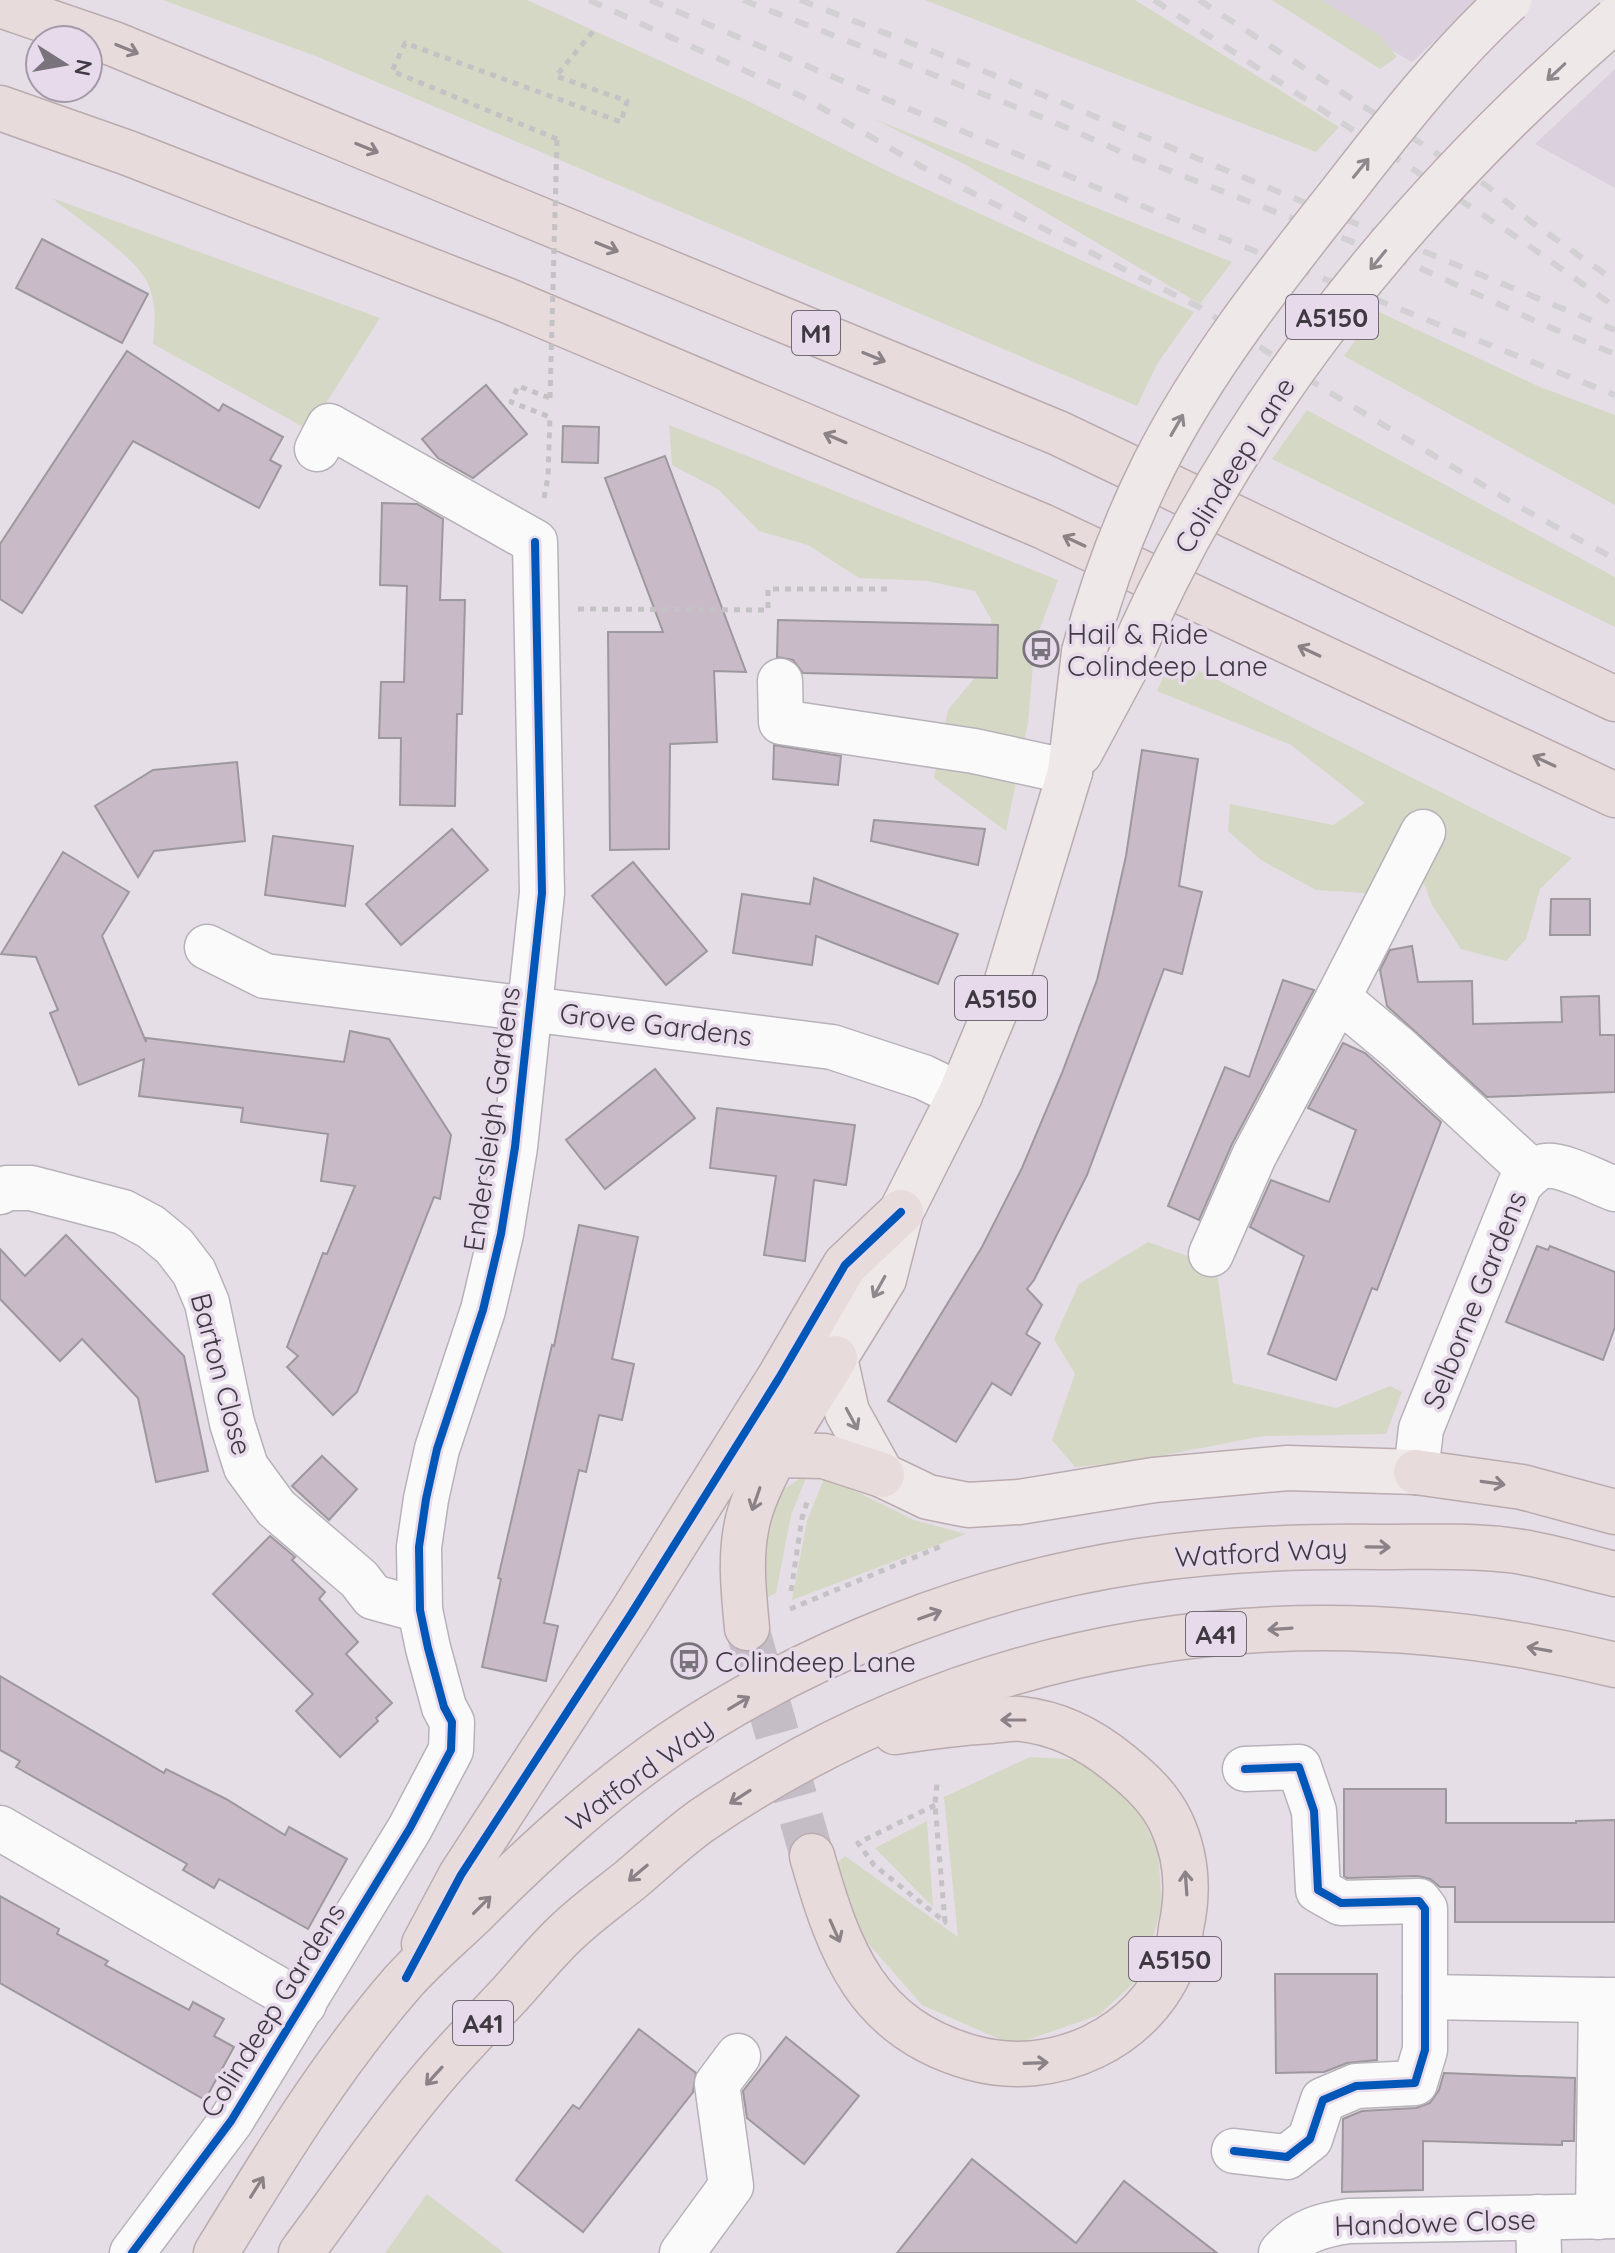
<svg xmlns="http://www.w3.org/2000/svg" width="1615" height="2253" font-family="Quicksand,sans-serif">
  <rect width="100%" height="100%" fill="#e5dee7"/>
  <!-- industrial -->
  <g fill="#dbd0dd">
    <polygon points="1304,0 1478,0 1412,62"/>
    <polygon points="1615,69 1615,188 1535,144"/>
  </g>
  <!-- green -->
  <g fill="#d5d8c4">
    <polygon points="163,0 527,0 744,99 887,171 1194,312 1157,364 1137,406 318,57"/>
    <polygon points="925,0 1135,0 1339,127 1316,152"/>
    <polygon points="1272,0 1321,0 1378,34 1397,57 1380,69"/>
    <polygon points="874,119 1232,262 1200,304 966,165"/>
    <path d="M 52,198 L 380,318 L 309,430 L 153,344 C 155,323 157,302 147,282 C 136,257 75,217 52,198 Z"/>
    <polygon points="1377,311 1540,387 1615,415 1615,505 1344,356"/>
    <polygon points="1307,410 1615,577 1615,627 1272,459"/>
    <polygon points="669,425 1058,580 1035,642 1028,723 1006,831 934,778 948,710 993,656 991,619 975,591 927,581 859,578 808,545 759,531 719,490 672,465"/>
    <polygon points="1172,657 1572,858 1540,889 1526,939 1506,961 1461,949 1432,905 1421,875 1381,894 1316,890 1261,860 1228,831 1230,804 1333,825 1365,803 1291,745 1157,691"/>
    <polygon points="1148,1242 1216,1266 1233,1383 1336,1408 1390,1386 1402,1392 1386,1434 1263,1436 1129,1462 1075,1467 1052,1440 1075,1374 1054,1339 1079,1284"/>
    <polygon points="808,1473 791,1515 776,1593 758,1602 761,1529 777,1494"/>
    <polygon points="825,1476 914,1520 966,1534 792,1600 807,1521"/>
    <polygon points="1030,1757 1083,1760 1137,1808 1158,1850 1162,1906 1141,1976 1099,2015 1013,2045 922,2005 867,1942 832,1867 845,1856 958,1937 944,1797"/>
    <polygon points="927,1821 933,1907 875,1848"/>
    <polygon points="427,2194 504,2253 385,2253"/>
  </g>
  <!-- building -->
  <g fill="#c9bac8" stroke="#9d989d" stroke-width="2">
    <polygon points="42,239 148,294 122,343 16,288"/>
    <polygon points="127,351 219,411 223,404 283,437 270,460 281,466 259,508 133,441 22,613 0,599 0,544"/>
    <polygon points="486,385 527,434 473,478 438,458 422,439"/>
    <polygon points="563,426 599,427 598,463 562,462"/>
    <polygon points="665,456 746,672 714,671 717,742 670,744 669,849 610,850 608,632 663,632 605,478"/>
    <polygon points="382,503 417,504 443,519 440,600 465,600 462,714 457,714 455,806 400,805 401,738 379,738 381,682 404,682 407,586 380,585"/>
    <polygon points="778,620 998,625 997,678 803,673 793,660 777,657"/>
    <polygon points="774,745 841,756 838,785 773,779"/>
    <polygon points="1142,750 1198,759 1179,886 1202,892 1182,974 1164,969 1087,1175 1034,1280 1027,1289 1042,1305 1026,1334 1040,1343 1011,1395 992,1383 956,1442 888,1401 982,1247 1022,1168 1062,1073 1097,980 1113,914 1126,856"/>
    <polygon points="237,762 245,841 154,851 138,877 95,806 153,770"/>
    <polygon points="874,820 985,829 978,865 871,841"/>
    <polygon points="452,829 488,870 401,945 366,904"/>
    <polygon points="273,836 353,846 345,906 265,895"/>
    <polygon points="63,852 129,892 102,936 146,1042 146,1038 344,1062 350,1031 389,1039 451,1135 440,1199 434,1197 357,1392 333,1415 287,1367 298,1356 287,1347 323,1253 327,1254 355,1186 321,1181 328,1134 241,1122 243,1108 139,1096 144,1059 79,1085 50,1013 58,1010 36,957 1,954"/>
    <polygon points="633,862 707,951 666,985 592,896"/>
    <polygon points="814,878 958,934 938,984 816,936 812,965 733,953 742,894 810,904"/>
    <polygon points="1551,899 1590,899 1590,935 1550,935"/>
    <polygon points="1412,946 1418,982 1472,981 1473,1024 1562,1022 1561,997 1599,996 1600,1035 1615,1035 1615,1092 1487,1097 1387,1006 1380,970 1390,950"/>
    <polygon points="1283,980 1314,990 1232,1144 1199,1220 1168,1206 1225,1067 1249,1077"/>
    <polygon points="1343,1043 1365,1053 1441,1122 1377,1290 1372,1288 1336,1380 1268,1354 1304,1256 1250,1227 1271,1180 1329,1202 1356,1130 1308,1108"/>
    <polygon points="655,1069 695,1118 605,1189 566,1140"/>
    <polygon points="717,1108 855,1125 846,1185 814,1180 805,1261 764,1255 776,1176 710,1168"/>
    <polygon points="579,1225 638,1237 612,1359 634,1364 622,1420 599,1415 586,1472 579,1470 544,1623 558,1626 546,1681 482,1667 501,1579 498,1578 552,1345 554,1346"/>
    <polygon points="66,1235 184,1356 208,1471 156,1482 138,1398 82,1339 60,1361 0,1299 0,1249 25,1276"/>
    <polygon points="1537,1246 1548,1250 1550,1246 1615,1272 1615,1327 1603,1360 1506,1322"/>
    <polygon points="322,1456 357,1489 329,1520 292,1486"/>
    <polygon points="270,1536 295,1557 292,1560 325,1592 319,1599 358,1642 346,1654 392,1703 376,1718 378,1721 340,1757 296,1711 313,1694 213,1594"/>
    <polygon points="0,1676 164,1773 166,1769 226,1799 285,1835 289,1827 347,1859 308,1929 219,1879 214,1888 183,1870 187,1864 16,1767 20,1761 0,1750"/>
    <polygon points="1344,1789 1446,1789 1446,1823 1576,1823 1576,1821 1615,1820 1615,1922 1455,1922 1455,1887 1440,1887 1430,1879 1418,1876 1347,1878 1344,1876"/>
    <polygon points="0,1896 59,1929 57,1934 108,1961 105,1965 189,2010 193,2002 224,2019 214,2036 234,2047 205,2100 0,1983"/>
    <polygon points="1275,1974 1377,1974 1377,2060 1347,2063 1324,2072 1276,2073"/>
    <polygon points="639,2029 696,2073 693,2092 583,2232 516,2180 573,2105 579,2109"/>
    <polygon points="786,2037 859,2096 804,2164 747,2118 743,2091"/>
    <polygon points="1444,2073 1575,2078 1574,2141 1562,2141 1562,2145 1423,2141 1423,2190 1342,2192 1343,2119 1362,2111 1416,2108 1430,2103 1439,2090"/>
    <polygon points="972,2159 1076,2243 1124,2181 1217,2253 897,2253"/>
  </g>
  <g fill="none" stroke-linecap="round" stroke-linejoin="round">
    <!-- highway-tunnel -->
    <polyline stroke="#c4bdc6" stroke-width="44" stroke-dasharray="44 22" stroke-linecap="butt" points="747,1628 812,1856"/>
    <defs>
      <g id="minor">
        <polyline points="780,681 781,722 974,751 1070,772"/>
        <polyline points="207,947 265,976 832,1047 923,1077 960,1095"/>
        <polyline points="1338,998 1423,832"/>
        <polyline points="0,1192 7,1188 31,1188 123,1212 151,1227 174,1246 194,1272 207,1303 232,1423 246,1467 276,1508 359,1579 373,1597 420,1610"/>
        <polyline points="1211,1254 1254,1156 1338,998 1398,1048 1532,1172"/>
        <path d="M 1416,1472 L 1421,1429 L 1520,1184 C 1527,1177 1535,1167 1546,1166 C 1564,1164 1598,1183 1615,1189"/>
        <polyline points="0,1828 304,2004"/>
        <polyline points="1425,1997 1601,2000"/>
        <polyline points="1234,2151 1287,2157 1310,2139 1323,2100 1356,2086 1415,2083 1425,2050 1425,1909 1419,1901 1341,1903 1318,1890 1314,1811 1299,1767 1245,1769"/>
        <polyline points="1538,2217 1539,2253"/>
        <polyline points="1598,2217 1601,2000 1615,2000"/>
        <polyline points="132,2253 231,2121 410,1828 451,1750 452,1722 444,1707 428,1648 420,1610 419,1547 426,1499 437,1449 483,1310 501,1234 515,1147 542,893 535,542 329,426 317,449"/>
        <polyline points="682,2253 731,2186 717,2084 738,2056"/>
        <path d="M 1281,2253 C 1300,2231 1321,2225 1349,2221 L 1615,2216"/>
      </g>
      <g id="major">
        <polyline points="1084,652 1070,772 1004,990 960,1095 901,1212 884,1279 835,1358 847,1412 882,1475 928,1497 968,1505 1019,1502 1154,1480 1288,1468 1416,1472"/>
        <polyline points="1080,753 1125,669"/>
      </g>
      <g id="highway">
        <polyline points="0,5 114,44 1058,433 1615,699"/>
        <polyline points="0,108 128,153 506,300 1042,526 1615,795"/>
        <polyline points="777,1455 824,1456 882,1475"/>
        <polyline points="1416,1472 1522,1487 1615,1512"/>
        <path d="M 747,1628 C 744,1595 740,1562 746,1529 C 755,1476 807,1405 835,1358"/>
        <path d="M 812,1856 C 839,1952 867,2029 973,2058 C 1053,2080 1146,2039 1175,1958 C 1179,1948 1180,1938 1181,1928 C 1189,1892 1187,1856 1171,1822 C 1159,1797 1140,1780 1119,1763 C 1091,1740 1058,1723 1021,1719 C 1012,1718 1001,1720 991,1721 C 958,1723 927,1727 895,1732"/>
        <polyline points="424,1944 461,1875 631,1614 779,1378 845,1265 901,1212"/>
        <path d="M 216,2253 C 273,2160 330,2066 402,1983 C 424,1958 450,1936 474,1913 C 535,1852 600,1792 672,1743 C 807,1652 977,1585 1139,1561 C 1219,1549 1301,1546 1382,1547 C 1424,1547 1467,1545 1508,1550 C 1544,1554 1580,1566 1615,1574"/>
        <path d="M 301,2253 C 343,2197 382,2138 427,2085 C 453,2053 483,2023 511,1993 C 530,1972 548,1949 569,1930 C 588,1912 609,1897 629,1881 C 653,1861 676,1839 701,1821 C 974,1635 1296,1585 1615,1665"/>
      </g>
    </defs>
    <!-- minor casing -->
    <use href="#minor" stroke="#b7b2b9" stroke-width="47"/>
    <!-- major casing -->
    <use href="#major" stroke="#baabaf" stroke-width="47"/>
    <!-- highway casing -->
    <use href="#highway" stroke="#baabaf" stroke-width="47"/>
    <!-- path -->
    <g stroke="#c4c2c5" stroke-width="5" stroke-dasharray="6 6" stroke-linecap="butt">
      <polyline points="557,139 392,71 405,43 621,122 627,101 556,76 595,29"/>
      <polyline points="544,498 548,477 550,417 511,402 518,386 550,398"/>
      <polyline points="578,609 768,610 768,589 892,589"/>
      <polyline points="791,1591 802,1518 808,1499"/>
      <polyline points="790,1609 944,1545"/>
      <polyline points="935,1805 858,1843 874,1865 945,1922 935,1805 937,1784"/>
    </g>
    <!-- minor -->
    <use href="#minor" stroke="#fbfafb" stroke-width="44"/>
    <!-- major -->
    <use href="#major" stroke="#efe8e9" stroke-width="44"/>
    <!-- highway -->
    <use href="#highway" stroke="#e8dbdc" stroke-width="44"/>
    <!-- rail -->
    <g stroke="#d2d0d3" stroke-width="6" stroke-dasharray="14 14" stroke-linecap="butt">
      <polyline points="589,0 803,97 931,172 1201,308 1324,389 1516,505 1615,559"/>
      <polyline points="650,0 1112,194 1615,395"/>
      <polyline points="743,0 1049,120 1124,153 1420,268 1542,324 1615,354"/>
      <polyline points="800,0 1004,79 1615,330"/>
      <polyline points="1154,0 1518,238 1615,307"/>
      <polyline points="1199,0 1487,186 1530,221 1615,281"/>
    </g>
    <defs>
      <g id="major-bridge">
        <path d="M 1084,652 C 1101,588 1124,525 1154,465 C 1204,366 1274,278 1342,192 C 1394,125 1447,57 1509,0"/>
        <path d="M 1125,669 C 1231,416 1408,199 1615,20"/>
      </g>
    </defs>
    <!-- major-bridge casing -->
    <use href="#major-bridge" stroke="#baabaf" stroke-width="47" stroke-linecap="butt"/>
    <!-- path-bridge -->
    <polyline stroke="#c4c2c5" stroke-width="5" stroke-dasharray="6 6" stroke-linecap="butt" points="550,398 557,139"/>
    <!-- major-bridge -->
    <use href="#major-bridge" stroke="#efe8e9" stroke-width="44"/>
    <defs>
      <g id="cycleway">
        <polyline points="406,1978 461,1875 631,1614 779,1378 845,1265 901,1212"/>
        <polyline points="1234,2151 1287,2157 1310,2139 1323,2100 1356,2086 1415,2083 1425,2050 1425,1909 1419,1901 1341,1903 1318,1890 1314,1811 1299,1767 1245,1769"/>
        <polyline points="132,2253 231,2121 410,1828 451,1750 452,1722 444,1707 428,1648 420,1610 419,1547 426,1499 437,1449 483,1310 501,1234 515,1147 542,893 535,542"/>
      </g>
    </defs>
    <!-- cycleway casing -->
    <use href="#cycleway" stroke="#e6daeb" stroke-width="13"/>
    <!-- cycleway -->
    <use href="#cycleway" stroke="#0057b8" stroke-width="8"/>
  </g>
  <!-- one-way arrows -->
  <defs><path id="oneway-shaft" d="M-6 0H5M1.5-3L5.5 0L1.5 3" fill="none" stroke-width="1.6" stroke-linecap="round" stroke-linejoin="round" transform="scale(2)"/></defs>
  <g stroke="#8b8287">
    <use href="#oneway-shaft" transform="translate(127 49) rotate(22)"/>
    <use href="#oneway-shaft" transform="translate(367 148) rotate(22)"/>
    <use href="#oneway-shaft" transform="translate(607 247) rotate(22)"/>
    <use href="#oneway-shaft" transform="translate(874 357) rotate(22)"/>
    <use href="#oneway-shaft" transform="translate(835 438) rotate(-157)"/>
    <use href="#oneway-shaft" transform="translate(1074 541) rotate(-155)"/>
    <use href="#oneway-shaft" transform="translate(1309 651) rotate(-155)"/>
    <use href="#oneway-shaft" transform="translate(1544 761) rotate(-155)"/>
    <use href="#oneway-shaft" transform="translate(1493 1483) rotate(8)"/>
    <use href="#oneway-shaft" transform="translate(756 1499) rotate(109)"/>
    <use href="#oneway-shaft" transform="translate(1378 1547) rotate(1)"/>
    <use href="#oneway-shaft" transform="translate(930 1615) rotate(-20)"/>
    <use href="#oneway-shaft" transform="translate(1280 1629) rotate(176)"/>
    <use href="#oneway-shaft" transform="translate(1539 1649) rotate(-170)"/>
    <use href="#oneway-shaft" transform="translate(739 1703) rotate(-31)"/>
    <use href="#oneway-shaft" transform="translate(1013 1720) rotate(-180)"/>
    <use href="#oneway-shaft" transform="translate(740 1797) rotate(147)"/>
    <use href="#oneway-shaft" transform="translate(638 1873) rotate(140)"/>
    <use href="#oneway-shaft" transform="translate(1186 1883) rotate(-94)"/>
    <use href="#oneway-shaft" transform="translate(482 1905) rotate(-45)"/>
    <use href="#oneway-shaft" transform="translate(835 1931) rotate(66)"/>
    <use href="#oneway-shaft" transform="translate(1036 2063) rotate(-2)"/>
    <use href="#oneway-shaft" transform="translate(434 2076) rotate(132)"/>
    <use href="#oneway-shaft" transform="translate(257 2187) rotate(-58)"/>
  </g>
  <g stroke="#8e888d">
    <use href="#oneway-shaft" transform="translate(1556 72) rotate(137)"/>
    <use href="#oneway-shaft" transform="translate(1361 168) rotate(-51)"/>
    <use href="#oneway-shaft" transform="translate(1378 260) rotate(129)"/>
    <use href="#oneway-shaft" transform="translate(1177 425) rotate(-60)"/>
    <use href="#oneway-shaft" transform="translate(879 1287) rotate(119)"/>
    <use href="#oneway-shaft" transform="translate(852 1419) rotate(62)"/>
  </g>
  <!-- icons -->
  <defs>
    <symbol id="bus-ring" viewBox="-11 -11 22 22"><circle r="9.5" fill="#e6daeb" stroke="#79737b" stroke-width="1.5"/><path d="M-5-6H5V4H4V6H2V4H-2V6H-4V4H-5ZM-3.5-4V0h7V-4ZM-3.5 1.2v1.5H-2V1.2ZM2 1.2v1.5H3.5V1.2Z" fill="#79737b"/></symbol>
  </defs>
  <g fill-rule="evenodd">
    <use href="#bus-ring" x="1021" y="629" width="40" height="40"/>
    <use href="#bus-ring" x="669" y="1641" width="40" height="40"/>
  </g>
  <g text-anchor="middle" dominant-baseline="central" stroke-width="7" stroke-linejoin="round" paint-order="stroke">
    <!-- shield labels -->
    <g fill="#e6daeb" stroke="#716a74" stroke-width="2">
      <rect x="1286" y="295" width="92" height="44" rx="6"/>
      <rect x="792" y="311" width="48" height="44" rx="6"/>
      <rect x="955" y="976" width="92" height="44" rx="6"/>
      <rect x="1186" y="1612" width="60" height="44" rx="6"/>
      <rect x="1129" y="1937" width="92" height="44" rx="6"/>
      <rect x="453" y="2001" width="60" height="44" rx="6"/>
    </g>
    <g font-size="26" font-weight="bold" fill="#3f3a41">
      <text x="1332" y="317">A5150</text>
      <text x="816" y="333">M1</text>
      <text x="1001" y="998">A5150</text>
      <text x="1216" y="1634">A41</text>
      <text x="1175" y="1959">A5150</text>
      <text x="483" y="2023">A41</text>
    </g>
    <!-- street labels -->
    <g font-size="28" fill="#3f3a41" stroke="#e6daeb">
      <text transform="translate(1234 465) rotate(-58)">Colindeep Lane</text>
      <text transform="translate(656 1024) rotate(7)">Grove Gardens</text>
      <text transform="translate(491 1119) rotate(-82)">Endersleigh Gardens</text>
      <text transform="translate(1474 1300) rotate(-68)">Selborne Gardens</text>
      <text transform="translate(222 1374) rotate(75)">Barton Close</text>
      <text transform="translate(1261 1552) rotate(-3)">Watford Way</text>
      <text transform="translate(639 1774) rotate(-36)">Watford Way</text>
      <text transform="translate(272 2010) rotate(-58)">Colindeep Gardens</text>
      <text transform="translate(1435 2222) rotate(-2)">Handowe Close</text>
    </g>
    <!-- poi labels -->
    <g font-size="28" fill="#3f3a41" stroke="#e6daeb" text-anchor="start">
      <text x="1067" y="633">Hail &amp; Ride<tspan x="1067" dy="32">Colindeep Lane</tspan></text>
      <text x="715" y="1661">Colindeep Lane</text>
    </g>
  </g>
  <!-- north arrow -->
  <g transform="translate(64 64) rotate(101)"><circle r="38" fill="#e6daeb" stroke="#a39aa7" stroke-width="2"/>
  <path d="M0-6L14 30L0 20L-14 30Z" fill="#79737b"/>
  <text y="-12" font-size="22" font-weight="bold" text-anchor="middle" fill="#3f3a41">N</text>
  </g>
</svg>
